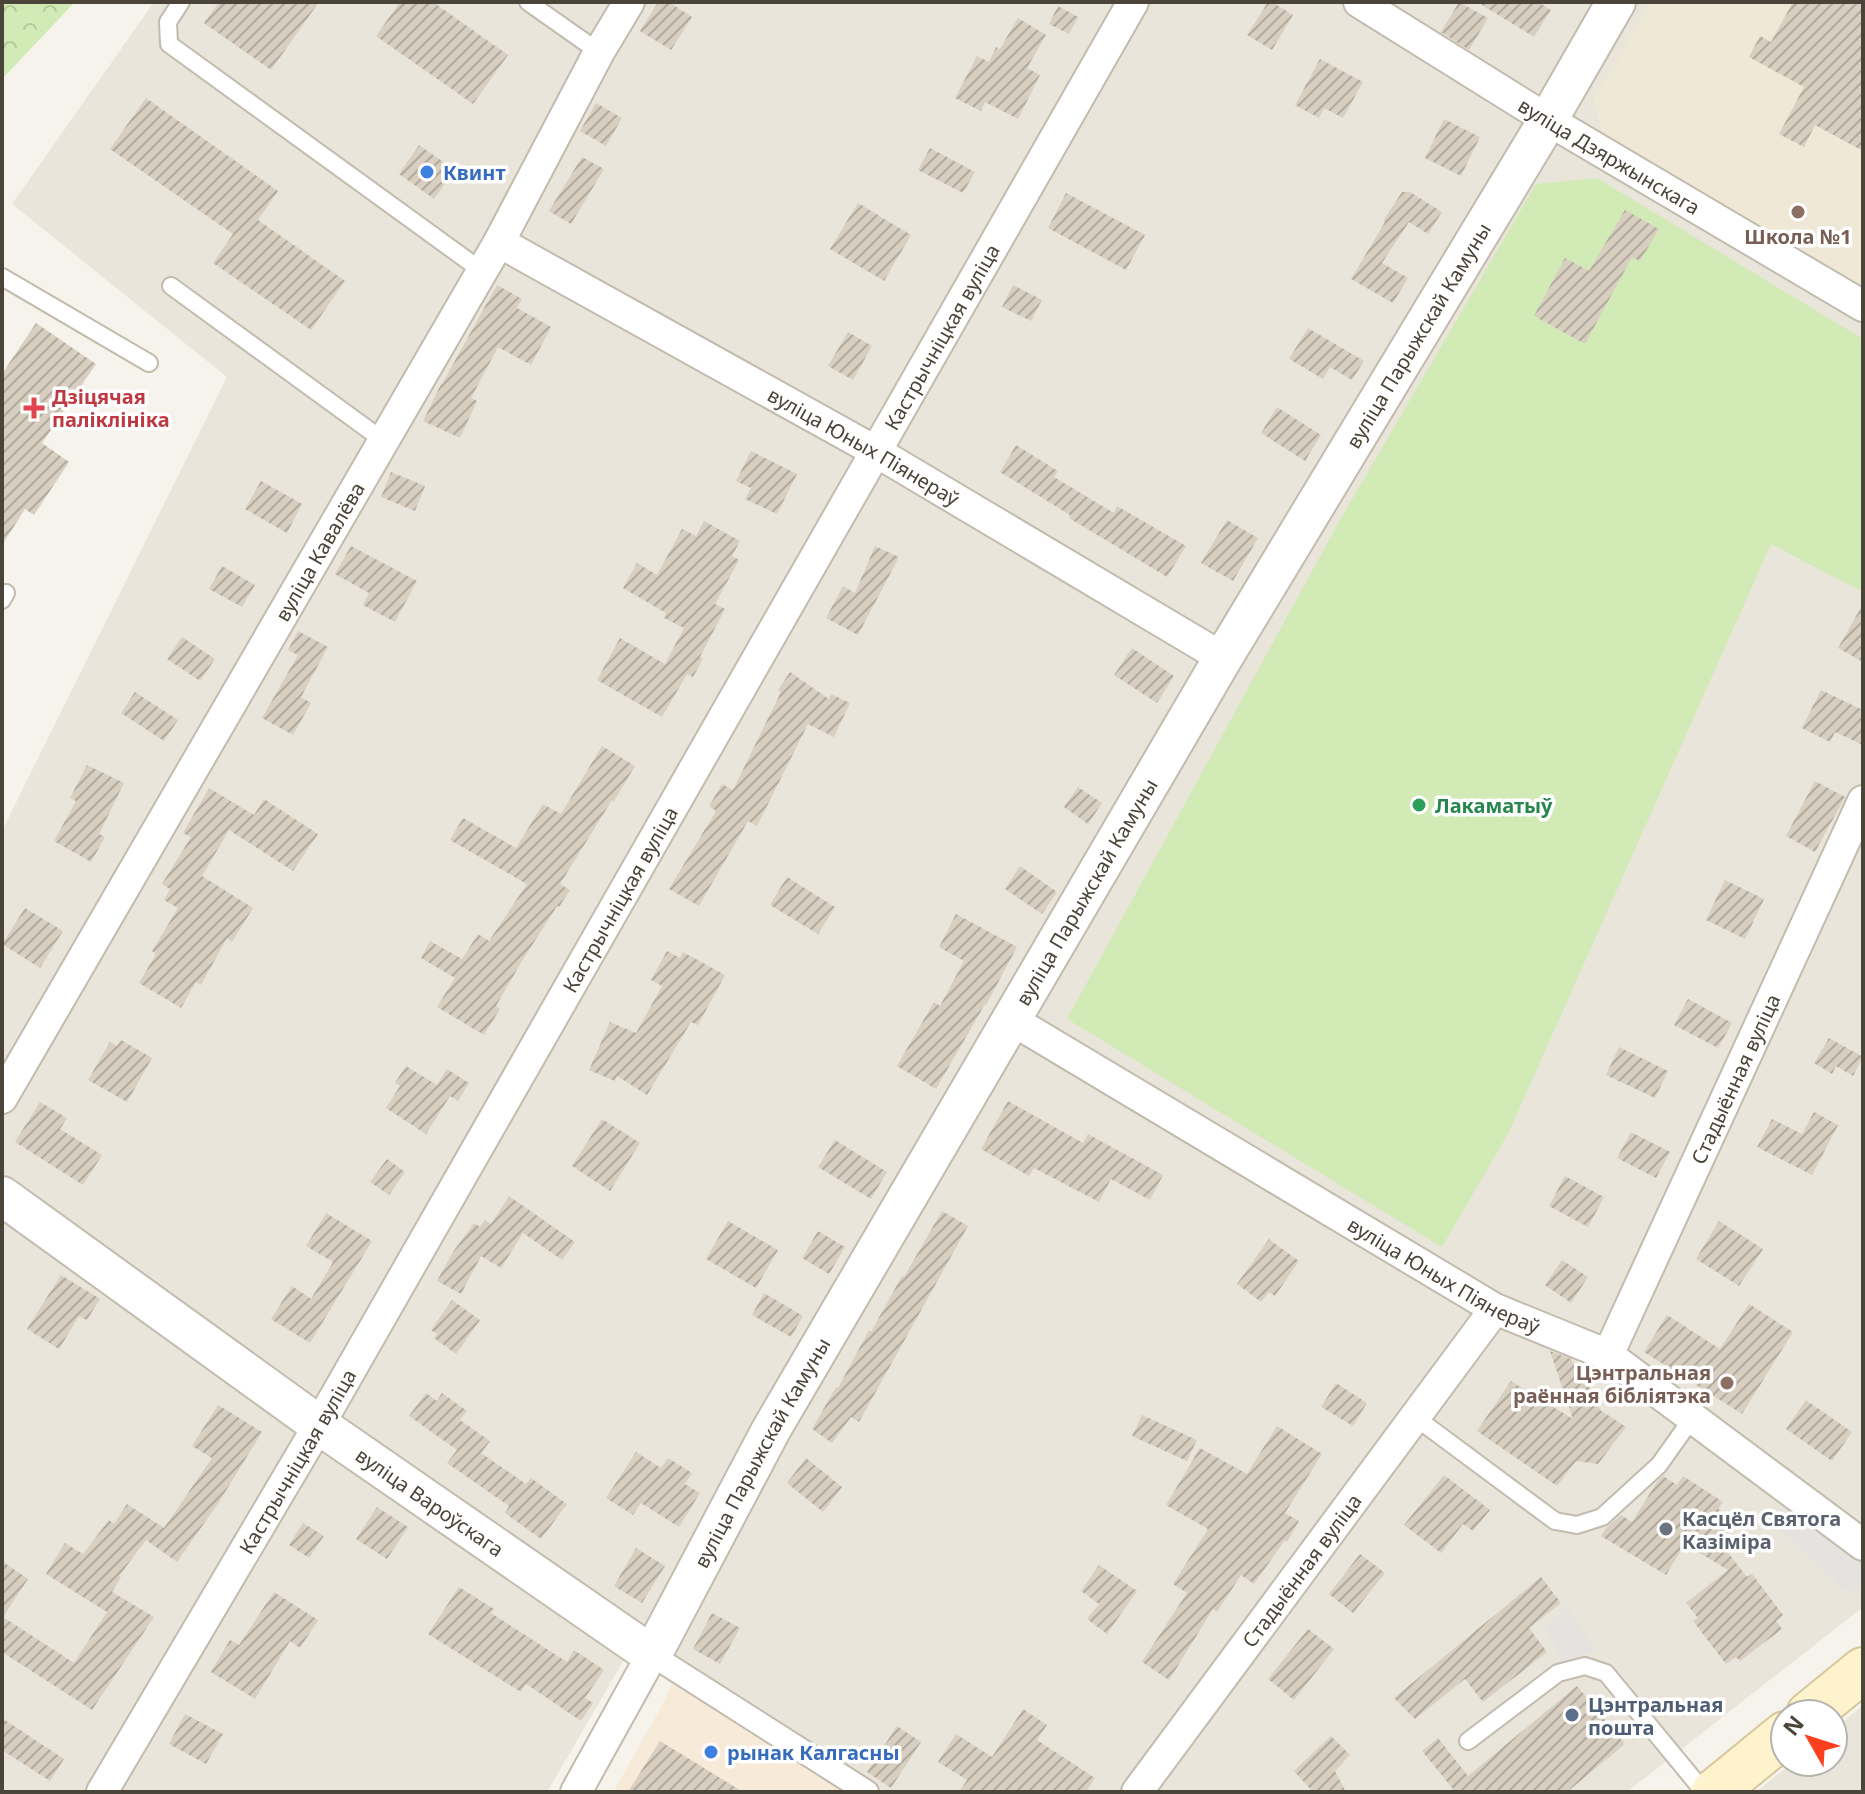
<svg xmlns="http://www.w3.org/2000/svg" width="1865" height="1794" font-family="'Noto Sans',sans-serif">
  <defs>
    <pattern id="park-crowns" width="20" height="18" patternUnits="userSpaceOnUse" patternTransform="scale(2)"><rect width="20" height="18" fill="#d2eab5"/><path d="M2 6a3 3 0 1 1 6 0M12 15a3 3 0 1 1 6 0" fill="none" stroke="#b6ca9c"/></pattern>
    <pattern id="building-hatch" width="6" height="6" patternUnits="userSpaceOnUse" patternTransform="scale(2)"><rect width="6" height="6" fill="#d8cfc1"/><path d="M-1 1l2-2M0 6l6-6M5 7l2-2" fill="none" stroke="#b1aa9e"/></pattern>
  </defs>
  <rect width="100%" height="100%" fill="#f6f3ec"/>
  <!-- residential -->
  <g fill="#eae5da">
    <polygon points="154,2 1863,2 1863,1607 1627,1792 885,1792 639,1634 547,1792 2,1792 2,831 227,377 12,204"/>
    <polygon points="1863,1705 1863,1792 1756,1792 1793,1762 1833,1762 1833,1730"/>
  </g>
  <!-- commercial -->
  <polygon fill="#f7ead8" points="674,1680 850,1792 613,1792 659,1711"/>
  <!-- education -->
  <polygon fill="#efe8d6" points="1651,2 1863,2 1863,287 1603,136 1594,99"/>
  <!-- grass -->
  <polygon fill="#d2eab5" points="1597,178 1863,339 1863,592 1771,544 1509,1132 1442,1247 1067,1019 1340,520 1536,184"/>
  <!-- park -->
  <polygon fill="url(#park-crowns)" points="2,2 75,2 2,79"/>
  <!-- parking -->
  <g fill="#e5e3e0">
    <polygon points="1786,1502 1863,1561 1863,1584 1850,1595 1773,1524"/>
    <polygon points="1567,1608 1595,1649 1566,1666 1545,1627"/>
  </g>
  <!-- building -->
  <g fill="url(#building-hatch)">
    <polygon points="219,2 319,2 271,70 204,23"/>
    <polygon points="400,2 433,2 508,55 473,104 376,36"/>
    <polygon points="658,2 669,2 692,17 671,50 640,31"/>
    <polygon points="1268,2 1272,2 1293,15 1272,50 1247,35"/>
    <polygon points="1459,2 1488,18 1469,50 1441,32"/>
    <polygon points="1477,2 1538,2 1551,10 1534,37"/>
    <polygon points="1793,2 1863,2 1863,151 1815,125 1804,147 1779,134 1804,87 1749,57 1760,36 1771,42"/>
    <polygon points="1058,6 1078,17 1069,34 1049,24"/>
    <polygon points="1018,18 1046,35 1027,68 1040,75 1018,119 985,102 981,111 955,98 977,56 989,62 996,47 1000,49"/>
    <polygon points="1320,59 1363,82 1343,118 1324,108 1319,118 1295,105"/>
    <polygon points="146,98 278,191 258,220 345,281 311,330 213,263 233,234 110,149"/>
    <polygon points="596,103 622,118 606,146 580,131"/>
    <polygon points="1444,119 1480,137 1461,176 1425,158"/>
    <polygon points="419,145 455,170 434,199 399,174"/>
    <polygon points="930,148 975,172 963,193 918,170"/>
    <polygon points="582,157 604,169 571,224 549,211"/>
    <polygon points="1402,192 1410,192 1442,212 1428,234 1409,222 1382,263 1408,278 1393,303 1351,279 1385,222 1383,221"/>
    <polygon points="1066,193 1145,235 1126,270 1048,228"/>
    <polygon points="858,203 911,235 884,281 830,249"/>
    <polygon points="1625,210 1659,229 1640,261 1632,257 1585,344 1534,316 1565,258 1589,271"/>
    <polygon points="497,285 522,299 517,308 551,327 531,365 498,347 471,398 477,401 460,438 423,421 441,384 442,384"/>
    <polygon points="1013,285 1042,300 1031,321 1002,307"/>
    <polygon points="36,323 96,364 42,443 69,462 34,515 25,509 2,545 2,374"/>
    <polygon points="1308,328 1364,361 1352,380 1330,367 1323,379 1289,359"/>
    <polygon points="848,332 872,346 853,380 828,366"/>
    <polygon points="1277,407 1321,435 1305,461 1261,433"/>
    <polygon points="1016,445 1058,471 1054,477 1114,513 1117,506 1186,546 1167,577 1069,518 1070,515 1000,472"/>
    <polygon points="751,451 797,474 777,514 745,499 751,488 736,481"/>
    <polygon points="391,472 425,486 415,511 381,497"/>
    <polygon points="261,481 302,504 287,533 245,509"/>
    <polygon points="1227,520 1258,538 1233,581 1201,563"/>
    <polygon points="704,521 740,541 732,556 739,560 715,604 725,609 700,657 703,659 693,677 687,674 662,717 597,680 620,638 665,664 684,628 664,618 666,613 623,588 637,563 657,575 682,529 696,536"/>
    <polygon points="351,546 417,581 395,622 363,605 369,593 335,574"/>
    <polygon points="875,546 899,557 858,635 826,618 843,586 855,593"/>
    <polygon points="222,566 255,585 242,607 209,589"/>
    <polygon points="1863,604 1863,662 1838,648"/>
    <polygon points="298,631 328,647 301,697 311,703 293,735 262,718 298,655 288,650"/>
    <polygon points="182,637 215,659 200,681 167,659"/>
    <polygon points="1132,648 1174,676 1157,703 1114,675"/>
    <polygon points="790,672 829,699 831,694 850,703 834,737 808,724 757,826 748,821 699,906 669,889 716,811 709,806 722,784 733,790 781,692 778,690"/>
    <polygon points="1821,690 1863,710 1863,745 1835,732 1830,742 1802,728"/>
    <polygon points="135,692 178,720 164,741 121,713"/>
    <polygon points="602,746 635,766 614,801 612,800 560,884 570,890 559,907 557,906 522,961 496,1006 500,1009 484,1035 437,1007 455,978 421,958 430,941 462,959 478,934 489,941 527,884 450,840 463,818 516,848 543,804 561,814"/>
    <polygon points="87,765 124,783 99,834 105,837 91,862 54,841 76,801 70,798"/>
    <polygon points="1815,781 1845,797 1815,852 1786,836"/>
    <polygon points="1078,787 1102,803 1088,824 1064,807"/>
    <polygon points="209,788 254,815 264,799 318,834 293,871 229,830 202,876 253,908 232,942 227,938 201,985 196,982 181,1008 139,983 156,954 152,951 178,908 164,900 170,889 162,884 191,837 183,833"/>
    <polygon points="1020,866 1057,892 1042,914 1005,889"/>
    <polygon points="787,877 835,907 818,934 770,905"/>
    <polygon points="1725,880 1764,899 1745,939 1706,920"/>
    <polygon points="25,908 63,931 40,968 2,944"/>
    <polygon points="956,914 1017,947 986,1005 985,1004 936,1089 897,1066 934,1002 940,1006 964,961 939,947"/>
    <polygon points="667,951 680,958 683,952 725,975 698,1025 691,1022 647,1095 617,1076 615,1081 589,1070 610,1022 636,1033 662,986 651,980"/>
    <polygon points="1688,999 1732,1023 1718,1048 1674,1025"/>
    <polygon points="1829,1038 1863,1057 1853,1076 1836,1066 1832,1074 1814,1063"/>
    <polygon points="121,1040 152,1058 127,1102 88,1080 110,1042 117,1046"/>
    <polygon points="1619,1047 1668,1071 1655,1098 1606,1075"/>
    <polygon points="406,1066 437,1085 447,1069 469,1083 458,1101 450,1096 426,1134 386,1108 400,1086 395,1083"/>
    <polygon points="1008,1101 1083,1143 1088,1134 1163,1175 1150,1200 1111,1179 1099,1202 1034,1168 1029,1176 981,1149"/>
    <polygon points="40,1102 67,1118 60,1129 102,1155 83,1185 15,1142"/>
    <polygon points="1814,1112 1838,1125 1812,1175 1757,1147 1772,1119 1802,1134"/>
    <polygon points="602,1119 640,1143 610,1191 572,1166"/>
    <polygon points="1631,1132 1670,1152 1656,1178 1617,1158"/>
    <polygon points="835,1140 887,1172 871,1199 818,1167"/>
    <polygon points="387,1159 405,1172 389,1195 370,1182"/>
    <polygon points="1565,1176 1604,1197 1588,1227 1549,1206"/>
    <polygon points="509,1196 575,1242 562,1260 523,1233 501,1268 481,1256 461,1294 437,1281 453,1252 474,1223 480,1227 485,1220 491,1224"/>
    <polygon points="942,1211 968,1226 859,1422 851,1417 832,1443 812,1429 836,1387 838,1388 869,1330 871,1332 902,1276 904,1277"/>
    <polygon points="326,1213 372,1241 310,1343 271,1319 292,1286 311,1299 333,1262 306,1246"/>
    <polygon points="728,1221 778,1250 756,1288 706,1259"/>
    <polygon points="1719,1221 1763,1249 1739,1286 1696,1259"/>
    <polygon points="818,1231 845,1247 829,1274 802,1258"/>
    <polygon points="1269,1239 1299,1261 1275,1296 1269,1292 1261,1302 1237,1284"/>
    <polygon points="1562,1260 1588,1277 1571,1303 1545,1285"/>
    <polygon points="61,1275 100,1299 87,1320 79,1316 59,1349 27,1329"/>
    <polygon points="764,1293 803,1316 791,1337 752,1315"/>
    <polygon points="452,1300 480,1320 456,1354 434,1338 437,1334 431,1330"/>
    <polygon points="1749,1304 1793,1332 1742,1414 1644,1352 1667,1315 1720,1349"/>
    <polygon points="1550,1351 1571,1359 1584,1384 1595,1391 1600,1410 1626,1427 1598,1464 1576,1461 1557,1486 1477,1431 1511,1381 1573,1419"/>
    <polygon points="1336,1383 1367,1403 1353,1426 1321,1407"/>
    <polygon points="426,1393 437,1401 442,1393 467,1411 460,1420 490,1441 481,1453 526,1484 531,1478 567,1504 541,1539 505,1513 509,1506 447,1463 457,1450 409,1416"/>
    <polygon points="1806,1400 1852,1432 1832,1461 1786,1429"/>
    <polygon points="218,1405 262,1432 219,1502 177,1562 146,1540 119,1576 121,1577 112,1592 154,1617 92,1710 2,1652 2,1561 28,1579 3,1617 74,1663 107,1612 46,1574 65,1543 83,1554 109,1520 114,1524 127,1504 164,1528 212,1458 192,1446"/>
    <polygon points="1142,1415 1197,1440 1187,1461 1132,1436"/>
    <polygon points="1277,1426 1322,1454 1285,1513 1299,1521 1287,1542 1285,1540 1254,1584 1241,1575 1217,1612 1213,1609 1169,1680 1142,1662 1143,1660 1187,1593 1173,1584 1208,1529 1166,1505 1200,1448 1247,1474"/>
    <polygon points="636,1452 661,1468 668,1458 692,1473 685,1484 700,1493 679,1527 641,1503 633,1515 606,1498"/>
    <polygon points="806,1458 842,1487 823,1512 787,1483"/>
    <polygon points="1444,1475 1490,1510 1473,1531 1463,1524 1441,1553 1404,1525"/>
    <polygon points="1663,1476 1677,1485 1683,1476 1723,1502 1718,1509 1732,1518 1718,1540 1747,1577 1752,1574 1783,1615 1776,1621 1782,1629 1740,1661 1736,1657 1726,1664 1693,1621 1698,1618 1686,1603 1728,1570 1685,1544 1666,1575 1601,1536 1607,1527 1621,1515 1632,1522 1657,1482"/>
    <polygon points="377,1507 408,1527 387,1559 356,1539"/>
    <polygon points="303,1523 324,1536 309,1558 289,1545"/>
    <polygon points="636,1548 665,1566 642,1603 614,1586"/>
    <polygon points="1360,1554 1385,1573 1353,1613 1329,1594"/>
    <polygon points="1099,1565 1137,1591 1107,1634 1087,1619 1099,1604 1081,1591"/>
    <polygon points="1541,1577 1561,1603 1529,1628 1547,1652 1483,1702 1465,1679 1415,1719 1394,1698"/>
    <polygon points="459,1587 494,1609 491,1613 567,1662 574,1650 604,1670 585,1698 593,1703 581,1721 526,1684 521,1692 428,1634"/>
    <polygon points="274,1592 318,1620 300,1648 290,1641 255,1699 211,1672 230,1640 239,1645"/>
    <polygon points="712,1613 740,1628 720,1664 693,1649"/>
    <polygon points="1308,1629 1334,1649 1294,1700 1268,1679"/>
    <polygon points="1577,1686 1625,1744 1567,1792 1449,1792 1453,1789 1422,1751 1438,1738 1468,1776"/>
    <polygon points="1023,1709 1047,1725 1037,1740 1095,1778 1086,1792 959,1792 967,1780 938,1762 956,1734 992,1757"/>
    <polygon points="185,1714 223,1734 206,1764 169,1744"/>
    <polygon points="2,1718 64,1759 50,1781 2,1750"/>
    <polygon points="897,1726 921,1742 891,1788 867,1772"/>
    <polygon points="1331,1736 1350,1755 1335,1771 1346,1792 1313,1792 1294,1771"/>
    <polygon points="660,1741 743,1792 628,1792"/>
  </g>
  <g fill="none" stroke-linecap="round" stroke-linejoin="round">
    <defs>
      <g id="service">
        <polyline points="181,2 168,22 169,44 482,271"/>
        <polyline points="528,2 599,52"/>
        <polyline points="2,277 149,363"/>
        <polyline points="171,286 384,441"/>
        <polyline points="2,600 6,593"/>
        <polyline points="1415,1417 1555,1521 1577,1525 1602,1517 1659,1465 1693,1417"/>
        <polyline points="1468,1741 1558,1673 1585,1666 1606,1673 1704,1792"/>
      </g>
      <polyline id="pedestrian" points="652,1655 867,1792"/>
      <g id="minor">
        <path id="s1" d="M 1359,2 L 1548,120 L 1863,306"/>
        <path id="s2" d="M 499,242 L 875,451 L 1223,658"/>
        <path id="s3" d="M 1012,1020 L 1495,1309 L 1608,1355 L 1863,1545"/>
        <path id="s4" d="M 2,1098 L 499,242 L 599,52 L 629,2"/>
        <path id="s5" d="M 1608,1355 L 1863,801"/>
        <path id="s6" d="M 102,1792 L 319,1425 L 1133,2"/>
        <polyline points="576,1792 652,1655"/>
        <path id="s7" d="M 1137,1792 L 1495,1309"/>
      </g>
      <g id="tertiary">
        <path id="s8" d="M 2,1196 L 319,1425 L 652,1655 L 771,1430 L 1223,658 L 1548,120 L 1616,2"/>
      </g>
      <g id="secondary">
        <polyline points="1809,1714 1863,1670"/>
        <polyline points="1714,1792 1785,1734"/>
      </g>
    </defs>
    <!-- service casing -->
    <use href="#service" stroke="#c2bbae" stroke-width="20"/>
    <!-- pedestrian casing -->
    <use href="#pedestrian" stroke="#c2bbae" stroke-width="26"/>
    <!-- minor casing -->
    <use href="#minor" stroke="#c2bbae" stroke-width="34"/>
    <!-- tertiary casing -->
    <use href="#tertiary" stroke="#c2bbae" stroke-width="42"/>
    <!-- secondary casing -->
    <use href="#secondary" stroke="#d6c79b" stroke-width="48"/>
    <!-- service -->
    <use href="#service" stroke="#fff" stroke-width="16"/>
    <!-- pedestrian -->
    <use href="#pedestrian" stroke="#fff" stroke-width="22"/>
    <!-- minor -->
    <use href="#minor" stroke="#fff" stroke-width="30"/>
    <!-- tertiary -->
    <use href="#tertiary" stroke="#fff" stroke-width="38"/>
    <!-- secondary -->
    <use href="#secondary" stroke="#fff3cd" stroke-width="44"/>
  </g>
  <!-- markers -->
  <g fill="#3f7fe0" stroke="#fff" stroke-width="3">
    <circle cx="427" cy="172" r="8"/>
    <circle cx="711" cy="1752" r="8"/>
  </g>
  <g fill="#8d6e63" stroke="#fff" stroke-width="3">
    <circle cx="1798" cy="212" r="8"/>
    <circle cx="1727" cy="1383" r="8"/>
  </g>
  <path fill="#e0444e" stroke="#fff" stroke-width="3" d="M30 396h8v8h8v8h-8v8h-8v-8h-8v-8h8z"/>
  <circle fill="#2e9e5b" stroke="#fff" stroke-width="3" cx="1419" cy="805" r="8"/>
  <circle fill="#6b7280" stroke="#fff" stroke-width="3" cx="1666" cy="1529" r="8"/>
  <circle fill="#5c6f8a" stroke="#fff" stroke-width="3" cx="1572" cy="1715" r="8"/>
  <g text-anchor="middle" dominant-baseline="central" stroke-width="7" stroke-linejoin="round" paint-order="stroke">
    <!-- street labels -->
    <g font-size="20" fill="#4b4439" stroke="#fff">
      <text stroke="none"><textPath href="#s1" startOffset="294">вуліца Дзяржынскага</textPath></text>
      <text stroke="none"><textPath href="#s8" startOffset="2322">вуліца Парыжскай Камуны</textPath></text>
      <text stroke="none"><textPath href="#s6" startOffset="1680">Кастрычніцкая вуліца</textPath></text>
      <text stroke="none"><textPath href="#s2" startOffset="418">вуліца Юных Піянераў</textPath></text>
      <text stroke="none"><textPath href="#s4" startOffset="632">вуліца Кавалёва</textPath></text>
      <text stroke="none"><textPath href="#s8" startOffset="1674">вуліца Парыжскай Камуны</textPath></text>
      <text stroke="none"><textPath href="#s6" startOffset="1032">Кастрычніцкая вуліца</textPath></text>
      <text stroke="none"><textPath href="#s5" startOffset="304">Стадыённая вуліца</textPath></text>
      <text stroke="none"><textPath href="#s3" startOffset="502">вуліца Юных Піянераў</textPath></text>
      <text stroke="none"><textPath href="#s8" startOffset="1026">вуліца Парыжскай Камуны</textPath></text>
      <text stroke="none"><textPath href="#s6" startOffset="384">Кастрычніцкая вуліца</textPath></text>
      <text stroke="none"><textPath href="#s8" startOffset="526">вуліца Вароўскага</textPath></text>
      <text stroke="none"><textPath href="#s7" startOffset="276">Стадыённая вуліца</textPath></text>
    </g>
    <!-- shop labels -->
    <g font-size="20" font-weight="bold" fill="#366cbe" stroke="#fff" text-anchor="start">
      <text x="443" y="172">Квинт</text>
      <text x="727" y="1752">рынак Калгасны</text>
    </g>
    <!-- education labels -->
    <g font-size="20" font-weight="bold" fill="#785e54" stroke="#fff">
      <text x="1798" y="236">Школа №1</text>
      <text x="1711" y="1372" text-anchor="end">Цэнтральная<tspan x="1711" dy="23">раённая бібліятэка</tspan></text>
    </g>
    <!-- health labels -->
    <g font-size="20" font-weight="bold" fill="#be3a42" stroke="#fff" text-anchor="start">
      <text x="52" y="396">Дзіцячая<tspan x="52" dy="23">паліклініка</tspan></text>
    </g>
    <!-- leisure labels -->
    <g font-size="20" font-weight="bold" fill="#27864d" stroke="#fff" text-anchor="start">
      <text x="1435" y="805">Лакаматыў</text>
    </g>
    <!-- worship labels -->
    <g font-size="20" font-weight="bold" fill="#5b616d" stroke="#fff" text-anchor="start">
      <text x="1682" y="1518">Касцёл Святога<tspan x="1682" dy="23">Казіміра</tspan></text>
    </g>
    <!-- service labels -->
    <g font-size="20" font-weight="bold" fill="#4e5e75" stroke="#fff" text-anchor="start">
      <text x="1588" y="1704">Цэнтральная<tspan x="1588" dy="23">пошта</tspan></text>
    </g>
  </g>
  <!-- border -->
  <rect width="1865" height="1794" fill="none" stroke="#4b4439" stroke-width="8"/>
  <!-- north arrow -->
  <g transform="translate(1809 1738) rotate(309)"><circle r="38" fill="#ffffff" stroke="#b7b4b0" stroke-width="2"/>
  <path d="M0-6L14 30L0 20L-14 30Z" fill="#fc3f1d"/>
  <text y="-12" font-size="22" font-weight="bold" text-anchor="middle" fill="#4b4439">N</text>
  </g>
</svg>
